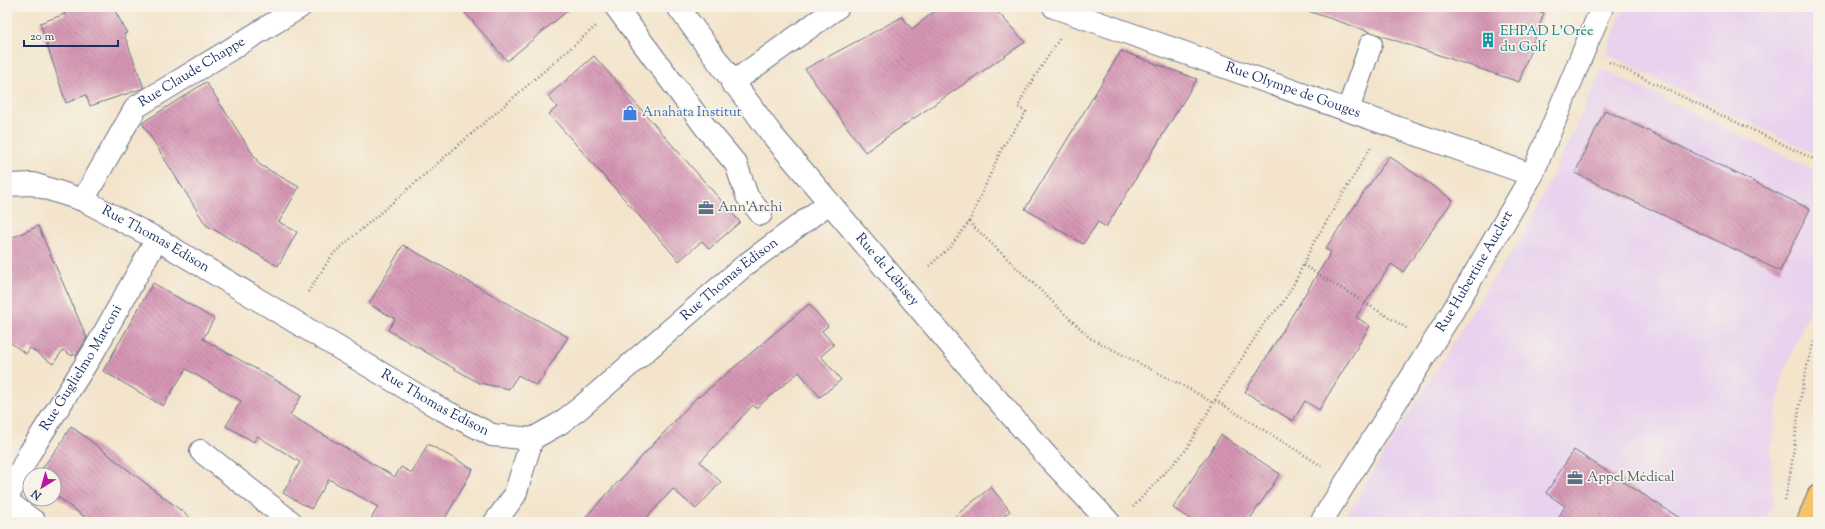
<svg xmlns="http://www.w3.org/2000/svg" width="1825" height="529" font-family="'Sorts Mill Goudy',serif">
  <defs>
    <pattern id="building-back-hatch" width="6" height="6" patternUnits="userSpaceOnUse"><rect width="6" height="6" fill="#d595b4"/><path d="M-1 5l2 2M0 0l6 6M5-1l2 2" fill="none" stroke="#ac7a96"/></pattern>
  </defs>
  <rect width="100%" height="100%" fill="#f7f3e8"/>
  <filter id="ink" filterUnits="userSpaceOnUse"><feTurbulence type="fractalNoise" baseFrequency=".025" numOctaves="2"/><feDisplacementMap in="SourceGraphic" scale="8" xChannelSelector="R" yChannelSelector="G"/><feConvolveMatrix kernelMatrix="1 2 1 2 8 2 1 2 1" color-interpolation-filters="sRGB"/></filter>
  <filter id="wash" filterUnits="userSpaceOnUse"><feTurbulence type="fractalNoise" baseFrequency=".012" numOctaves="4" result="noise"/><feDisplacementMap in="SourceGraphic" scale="16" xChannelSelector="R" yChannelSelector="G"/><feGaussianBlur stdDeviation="0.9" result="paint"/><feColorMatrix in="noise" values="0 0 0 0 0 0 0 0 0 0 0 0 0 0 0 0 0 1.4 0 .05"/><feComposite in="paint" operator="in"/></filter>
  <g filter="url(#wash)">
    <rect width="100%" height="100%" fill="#f3e4cb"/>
    <!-- built -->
    <g fill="#e8d2ee">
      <polygon points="1624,7 1818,7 1818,155 1606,54"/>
      <polygon points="1601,69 1818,172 1818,289 1782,377 1771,446 1773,503 1765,522 1342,522 1491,281 1522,238 1579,120"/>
    </g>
    <g id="blocks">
      <!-- building -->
      <g fill="url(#building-back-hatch)">
        <polygon points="63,7 113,7 127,33 124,34 144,88 90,106 86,95 66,103 40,23 65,14"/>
        <polygon points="460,7 572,7 507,61"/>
        <polygon points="940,7 993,7 1025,42 865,152 805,69 902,17 912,29"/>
        <polygon points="1309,7 1527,7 1544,13 1519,82 1308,11"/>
        <polygon points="1121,51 1197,79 1106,227 1098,222 1083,244 1025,209"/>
        <polygon points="594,56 740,222 709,249 702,241 679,261 549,114 557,107 548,96"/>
        <polygon points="206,82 260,165 299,187 279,222 297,232 278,266 206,225 142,123"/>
        <polygon points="1605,110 1810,209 1780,271 1575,173"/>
        <polygon points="1389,156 1453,200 1403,272 1391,264 1356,317 1370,326 1319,410 1305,401 1293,421 1245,392 1331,252 1325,249"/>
        <polygon points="38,226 87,338 76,356 73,354 72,356 63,350 53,364 30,348 26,354 7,340 7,240"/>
        <polygon points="403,245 568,337 537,386 518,375 509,389 479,383 388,330 395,319 369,304"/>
        <polygon points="153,283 214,319 203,339 302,395 290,415 395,477 401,467 412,473 428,444 473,469 443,522 369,522 378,507 329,479 311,509 283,493 300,462 257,436 254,442 226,426 241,401 186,369 163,406 103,371"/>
        <polygon points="809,304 828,326 822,331 834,345 821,356 841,380 820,397 799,372 756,408 753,405 700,462 721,482 696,509 673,489 643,522 581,522 698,396 699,397"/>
        <polygon points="71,426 153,489 196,522 91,522 54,494 54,475 37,475 61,443"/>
        <polygon points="1221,435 1280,474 1248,522 1194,522 1173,508"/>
        <polygon points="1574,450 1686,522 1556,522 1565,506 1546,493"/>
        <polygon points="991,487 1010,511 997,522 948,522"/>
      </g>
    </g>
  </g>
  <g filter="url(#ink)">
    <use href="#blocks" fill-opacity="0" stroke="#676e84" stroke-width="1"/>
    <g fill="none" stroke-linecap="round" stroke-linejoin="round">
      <defs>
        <g id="minor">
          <polyline points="616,7 706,128 736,164 747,196 761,214"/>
          <path id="s1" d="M 678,7 L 773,136 L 980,380 L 1044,453 L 1109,522"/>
          <path id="s2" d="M 1054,7 L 1532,175"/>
          <polyline points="732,83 838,7"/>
          <polyline points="1348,110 1371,44"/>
          <path id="s3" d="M 7,185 L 33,184 L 83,200 L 157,239 L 439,408 L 492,435 L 532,439 L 559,424 L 580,408 L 744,266 L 829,203"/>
          <path id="s4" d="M 83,200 L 136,107 L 300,7"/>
          <polyline points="201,451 291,522"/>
          <path id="s5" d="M 7,498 L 29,454 L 94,351 L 157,239"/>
          <polyline points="7,501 35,522"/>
          <polyline points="495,522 515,495 532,439"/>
          <path id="s6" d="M 1321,522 L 1451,314 L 1532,175 L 1602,7"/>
        </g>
        <polyline id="major" points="1808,522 1818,496"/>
      </defs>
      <!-- minor casing -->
      <use href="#minor" stroke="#676e84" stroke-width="24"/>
      <!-- major casing -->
      <use href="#major" stroke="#676e84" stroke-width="24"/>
      <!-- path -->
      <g stroke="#676e84" stroke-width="2.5" stroke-dasharray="1 3" stroke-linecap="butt">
        <polyline points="1609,62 1818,161"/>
        <polyline points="969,222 1090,338 1193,391 1213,403"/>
        <polyline points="1303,265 1408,329"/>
        <polyline points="929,266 950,247 969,222 1002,148 1026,112 1018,107 1025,92 1060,38"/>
        <polyline points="308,292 333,254 596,26"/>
        <polyline points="1215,400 1265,322 1282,304 1295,282 1313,244 1371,147"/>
        <path d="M 1785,500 C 1798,445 1796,385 1818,332"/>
        <polyline points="1133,507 1186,450 1215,400 1322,466"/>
        <polyline points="1777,522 1780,515"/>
      </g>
      <!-- minor -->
      <use href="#minor" stroke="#fff" stroke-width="22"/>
      <!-- major -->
      <use href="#major" stroke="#f4c26a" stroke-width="22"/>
    </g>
  </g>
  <!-- icons -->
  <defs>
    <symbol id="building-bare" viewBox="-9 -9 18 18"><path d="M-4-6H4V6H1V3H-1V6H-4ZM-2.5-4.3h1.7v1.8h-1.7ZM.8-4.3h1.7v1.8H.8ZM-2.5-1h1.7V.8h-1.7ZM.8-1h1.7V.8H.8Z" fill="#0f9aa8" stroke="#f7f3e8" stroke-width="2.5" paint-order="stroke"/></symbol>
    <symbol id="shop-bare" viewBox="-9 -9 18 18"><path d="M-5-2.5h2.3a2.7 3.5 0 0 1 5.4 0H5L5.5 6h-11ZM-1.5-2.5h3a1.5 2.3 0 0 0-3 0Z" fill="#3f7fe0" stroke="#f7f3e8" stroke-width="2.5" paint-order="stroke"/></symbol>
    <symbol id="office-bare" viewBox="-9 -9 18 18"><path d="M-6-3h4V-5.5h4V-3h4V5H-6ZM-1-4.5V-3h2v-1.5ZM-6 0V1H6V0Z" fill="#5c6f8a" stroke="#f7f3e8" stroke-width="2.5" paint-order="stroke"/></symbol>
  </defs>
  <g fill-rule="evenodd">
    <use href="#building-bare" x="1477" y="29" width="22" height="22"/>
    <use href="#shop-bare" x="619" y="102" width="22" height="22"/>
    <use href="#office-bare" x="695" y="197" width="22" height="22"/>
    <use href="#office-bare" x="1564" y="467" width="22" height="22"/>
  </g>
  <g text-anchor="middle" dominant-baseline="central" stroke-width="3.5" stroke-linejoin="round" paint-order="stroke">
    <!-- culture labels -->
    <g font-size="14" fill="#0d838f" stroke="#f7f3e8" text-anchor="start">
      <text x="1500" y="32">EHPAD L'Orée<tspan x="1500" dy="16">du Golf</tspan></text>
    </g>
    <!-- street labels -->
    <g font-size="14" fill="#1b2f5e" stroke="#f7f3e8">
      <text stroke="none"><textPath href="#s4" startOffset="173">Rue Claude Chappe</textPath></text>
      <text stroke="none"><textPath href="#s2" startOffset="253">Rue Olympe de Gouges</textPath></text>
      <text stroke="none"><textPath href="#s3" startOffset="161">Rue Thomas Edison</textPath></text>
      <text stroke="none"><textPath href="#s1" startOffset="336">Rue de Lébisey</textPath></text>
      <text stroke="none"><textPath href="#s6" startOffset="294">Rue Hubertine Auclert</textPath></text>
      <text stroke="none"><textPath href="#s3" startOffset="845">Rue Thomas Edison</textPath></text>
      <text stroke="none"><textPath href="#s5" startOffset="150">Rue Guglielmo Marconi</textPath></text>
      <text stroke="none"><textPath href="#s3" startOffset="485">Rue Thomas Edison</textPath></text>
    </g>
    <!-- shop labels -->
    <g font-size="14" fill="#366cbe" stroke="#f7f3e8" text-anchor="start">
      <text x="642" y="113">Anahata Institut</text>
    </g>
    <!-- service labels -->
    <g font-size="14" fill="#4e5e75" stroke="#f7f3e8" text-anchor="start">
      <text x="718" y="208">Ann'Archi</text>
      <text x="1587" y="478">Appel Médical</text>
    </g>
  </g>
  <!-- margin -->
  <rect width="1825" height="529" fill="none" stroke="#f7f3e8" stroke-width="24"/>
  <!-- north arrow -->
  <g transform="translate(42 487) rotate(217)"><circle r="19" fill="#f7f3e8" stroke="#9fa5b1"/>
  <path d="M0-3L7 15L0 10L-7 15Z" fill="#b5179e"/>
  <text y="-6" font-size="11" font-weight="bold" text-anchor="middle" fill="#1b2f5e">N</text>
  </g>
  <!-- scale -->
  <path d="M24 40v6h94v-6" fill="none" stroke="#1b2f5e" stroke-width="2"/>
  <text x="30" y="40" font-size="12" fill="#1b2f5e" stroke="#f7f3e8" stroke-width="3" paint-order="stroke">20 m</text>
</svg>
